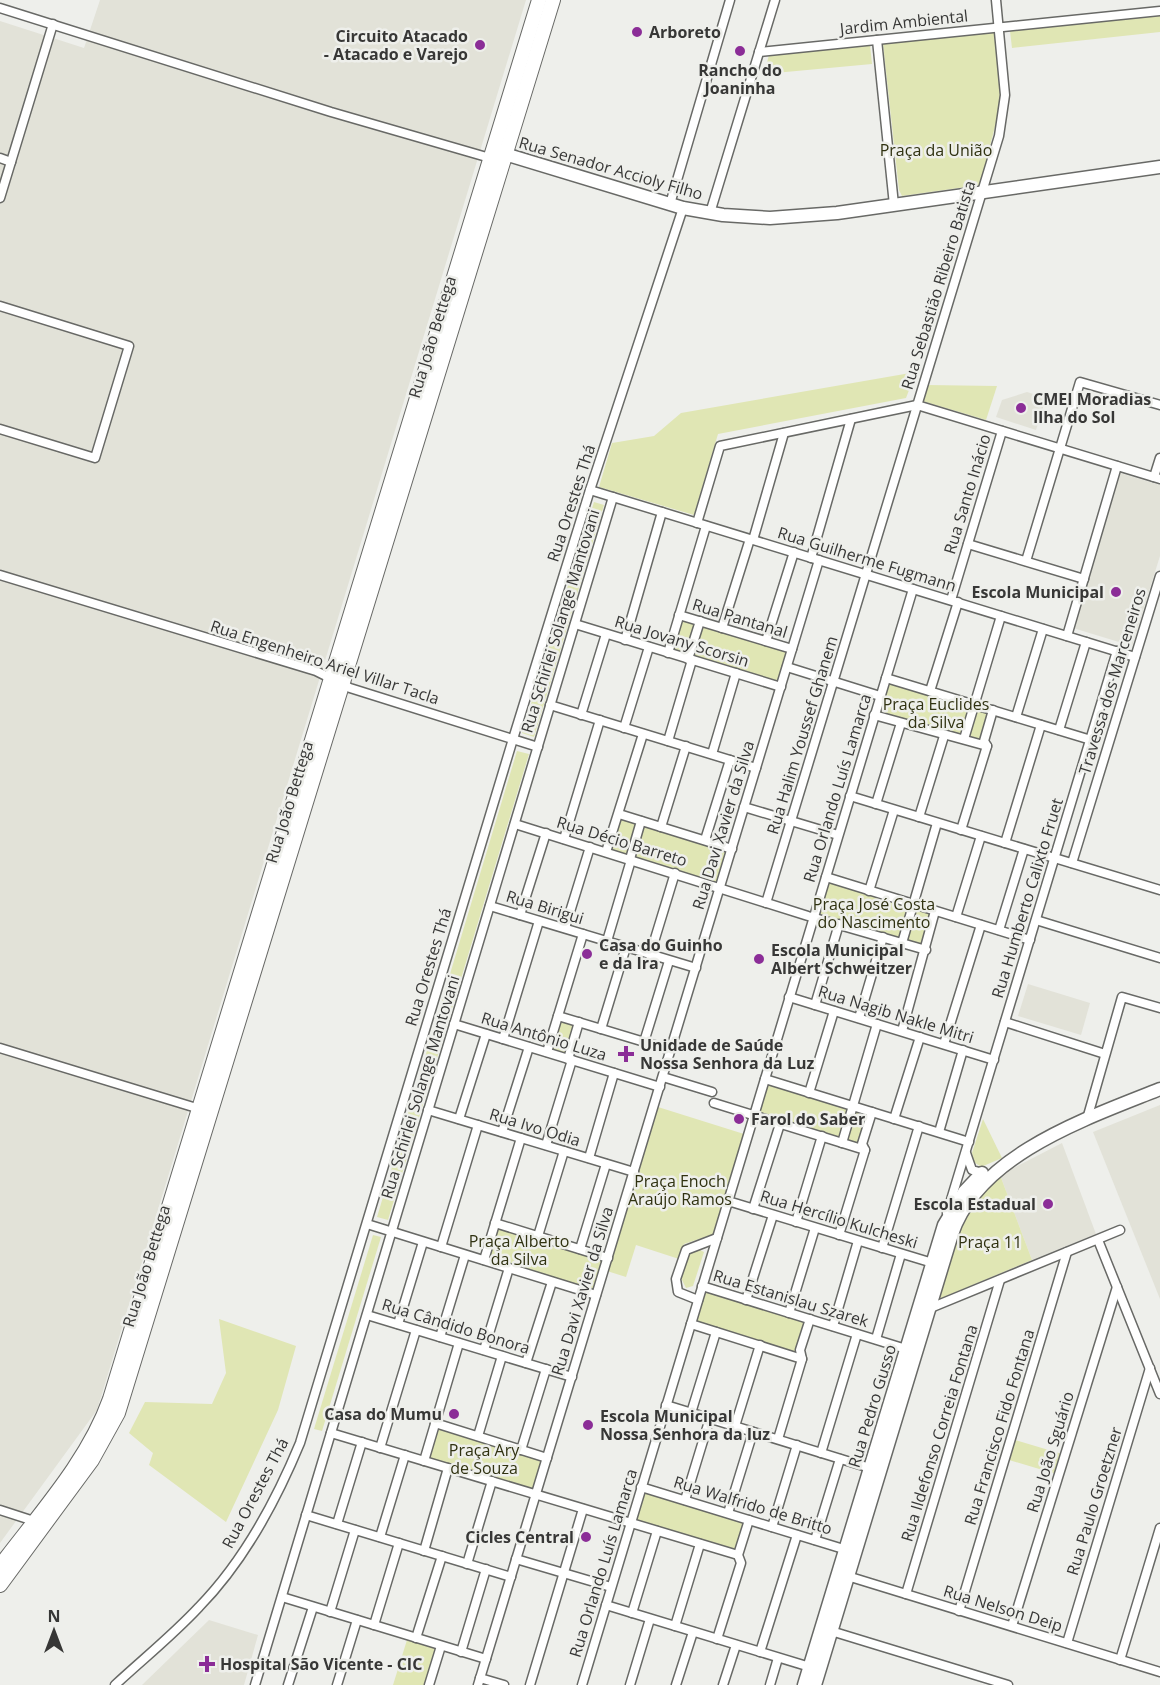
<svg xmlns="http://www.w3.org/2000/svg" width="1160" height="1685" font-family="'Open Sans',sans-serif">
  <rect width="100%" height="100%" fill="#eeefeb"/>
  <!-- built -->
  <g fill="#e2e2d8">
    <polygon points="100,0 526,0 97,1410 0,1543 0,21 84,48"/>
    <polygon points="1027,392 1046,398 1036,430 996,417 1002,400"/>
    <polygon points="1120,473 1160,485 1160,556 1132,646 1073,628"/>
    <polygon points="1028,984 1090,1003 1081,1035 1018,1016"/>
    <polygon points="1160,1105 1160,1299 1093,1132"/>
    <polygon points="1062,1143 1096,1234 1032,1260 1000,1175"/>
    <polygon points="209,1620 258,1635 244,1685 142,1685"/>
  </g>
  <!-- green -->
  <g fill="#e0e6b4">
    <polygon points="1160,15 1160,32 1012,48 1010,31"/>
    <polygon points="997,32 1001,103 980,185 902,196 899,190 883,44"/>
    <polygon points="870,45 872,64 764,74 769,55"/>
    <polygon points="916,372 906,398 718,434 694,515 599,487 612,443 654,436 681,413"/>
    <polygon points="927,385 997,386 986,420 922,401"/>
    <polygon points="594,502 604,505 534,737 522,733"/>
    <polygon points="682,620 788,652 778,682 673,650"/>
    <polygon points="888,682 990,713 981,741 878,713"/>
    <polygon points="517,751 529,754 388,1220 377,1217"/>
    <polygon points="622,817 727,850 716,884 612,851"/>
    <polygon points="828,882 931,913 921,944 818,913"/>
    <polygon points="561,1020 575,1024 565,1055 551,1051"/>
    <polygon points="767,1083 868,1114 859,1145 758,1114"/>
    <polygon points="658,1107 744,1134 714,1234 684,1244 679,1259 636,1245 626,1277 607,1271"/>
    <polygon points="983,1119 1002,1158 981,1167 974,1162 972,1153"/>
    <polygon points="1000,1175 1032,1260 939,1299 960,1230 976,1199"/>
    <polygon points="498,1226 602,1259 592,1291 488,1258"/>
    <polygon points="373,1235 381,1237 322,1431 314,1429"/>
    <polygon points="696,1248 704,1252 693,1286 686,1288 681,1278 690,1252"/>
    <polygon points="704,1290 806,1322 796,1352 694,1321"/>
    <polygon points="219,1319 296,1346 278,1410 226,1522 149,1465 153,1453 129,1433 145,1402 212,1404 226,1373"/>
    <polygon points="437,1428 542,1461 532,1491 427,1459"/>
    <polygon points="1015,1440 1062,1454 1056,1474 1009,1460"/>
    <polygon points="645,1492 745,1521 737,1551 636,1521"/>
    <polygon points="407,1640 436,1649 425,1685 393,1685"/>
  </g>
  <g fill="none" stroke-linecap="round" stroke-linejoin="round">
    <defs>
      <g id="street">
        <polyline points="0,8 331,112 490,158"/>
        <polyline points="877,40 894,205"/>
        <polyline points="759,52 1160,11"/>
        <polyline points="0,158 11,162"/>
        <polyline points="0,198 53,24"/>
        <polyline points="670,204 730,0"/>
        <polyline points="710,213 775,0"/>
        <polyline points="0,306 129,346 95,458 0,429"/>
        <polyline points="1154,477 1160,458"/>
        <polyline points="590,490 1135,657"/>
        <polyline points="697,523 720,446 917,405 1160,479"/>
        <polyline points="753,540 784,433"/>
        <polyline points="968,544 1084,579"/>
        <polyline points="811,558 851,419"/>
        <polyline points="1026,561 1080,382 1160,405"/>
        <polyline points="0,575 316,671 350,688 538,747"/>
        <polyline points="951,600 1002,431"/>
        <polyline points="679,615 792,649"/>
        <polyline points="575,624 781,687"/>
        <polyline points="722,628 750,539"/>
        <polyline points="1067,636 1117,466"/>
        <polyline points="625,640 662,512"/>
        <polyline points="766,641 794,552"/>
        <polyline points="668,653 706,526"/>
        <polyline points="688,659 700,621"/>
        <polyline points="787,667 880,696"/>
        <polyline points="886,678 1091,740"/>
        <polyline points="930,691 958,602"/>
        <polyline points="550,705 756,768"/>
        <polyline points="581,715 606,634"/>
        <polyline points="874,715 987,746"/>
        <polyline points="1016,717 1043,629"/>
        <polyline points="624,728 649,647"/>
        <polyline points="1059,730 1086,642"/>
        <polyline points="964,739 1001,616"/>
        <polyline points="668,741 692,660"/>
        <polyline points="712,754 736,673"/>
        <polyline points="850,796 1160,890"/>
        <polyline points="876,804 901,723"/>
        <polyline points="744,807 838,835"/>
        <polyline points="619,814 732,849"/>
        <polyline points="919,817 944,736"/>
        <polyline points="515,824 808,916 926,950"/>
        <polyline points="661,827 686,746"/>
        <polyline points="961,830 987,746 984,741 993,710"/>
        <polyline points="564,839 600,720"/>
        <polyline points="705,840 730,760"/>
        <polyline points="1005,843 1041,725"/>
        <polyline points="606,852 643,734"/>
        <polyline points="630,859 641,821"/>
        <polyline points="1072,863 1160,576"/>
        <polyline points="826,877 1030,940"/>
        <polyline points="869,891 894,810"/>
        <polyline points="766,903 999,136 1005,95 996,0"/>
        <polyline points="490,906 696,968"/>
        <polyline points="520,915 546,833"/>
        <polyline points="956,917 981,836"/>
        <polyline points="1036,920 1160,958"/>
        <polyline points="565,928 590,847"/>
        <polyline points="999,930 1024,849"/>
        <polyline points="607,941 631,860"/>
        <polyline points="902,943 937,823"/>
        <polyline points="650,955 675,873"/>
        <polyline points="789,997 994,1060"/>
        <polyline points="815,1005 839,924"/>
        <polyline points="558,1016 671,1050"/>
        <polyline points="859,1018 883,937"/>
        <polyline points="1005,1022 1105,1054"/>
        <polyline points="454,1024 660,1087"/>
        <polyline points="601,1029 626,947"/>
        <polyline points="902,1031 935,911"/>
        <polyline points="503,1039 539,921"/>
        <polyline points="644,1042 669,961"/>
        <polyline points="944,1044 981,925"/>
        <polyline points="0,1048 203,1110"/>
        <polyline points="547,1052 583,934"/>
        <polyline points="568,1059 579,1022"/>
        <polyline points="663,1077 712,1092"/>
        <polyline points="765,1079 969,1142"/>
        <polyline points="809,1093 834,1011"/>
        <polyline points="714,1103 865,1150"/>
        <polyline points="428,1110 634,1172"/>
        <polyline points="459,1119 486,1034"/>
        <polyline points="894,1119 920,1037"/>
        <polyline points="1087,1119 1122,997 1160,1008"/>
        <polyline points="502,1132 529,1047"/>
        <polyline points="939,1132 963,1050"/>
        <polyline points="842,1143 877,1024"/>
        <polyline points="546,1145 572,1060"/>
        <polyline points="966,1153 972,1170 983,1173"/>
        <polyline points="589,1158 614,1073"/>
        <polyline points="728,1201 936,1264"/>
        <polyline points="753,1209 780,1124"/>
        <polyline points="947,1213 1117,651"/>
        <polyline points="796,1222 822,1136"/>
        <polyline points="495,1223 608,1258"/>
        <polyline points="367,1224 596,1295"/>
        <polyline points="839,1235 865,1150 862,1144 872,1112"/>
        <polyline points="538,1236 564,1151"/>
        <polyline points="1098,1240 1160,1394"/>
        <polyline points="441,1247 478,1125"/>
        <polyline points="882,1248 919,1126"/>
        <polyline points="580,1249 606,1164"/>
        <polyline points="484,1260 521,1138"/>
        <polyline points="702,1286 906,1349"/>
        <polyline points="698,1300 678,1292 676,1279 686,1250 717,1238"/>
        <polyline points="746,1300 773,1215"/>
        <polyline points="928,1309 1120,1230"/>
        <polyline points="789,1313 815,1228"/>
        <polyline points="367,1315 572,1377"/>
        <polyline points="398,1324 423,1242"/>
        <polyline points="691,1324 802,1359"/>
        <polyline points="833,1326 858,1241"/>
        <polyline points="440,1337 465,1255"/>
        <polyline points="876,1339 901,1254"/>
        <polyline points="484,1350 509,1268"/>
        <polyline points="526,1363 552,1282"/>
        <polyline points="666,1405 870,1468"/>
        <polyline points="691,1413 716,1332"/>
        <polyline points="435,1423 547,1458"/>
        <polyline points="735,1426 760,1345"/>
        <polyline points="331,1433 738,1555"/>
        <polyline points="478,1436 502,1356"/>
        <polyline points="778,1439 802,1359 800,1350 810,1319"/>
        <polyline points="380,1448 416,1330"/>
        <polyline points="521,1450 546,1369"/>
        <polyline points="821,1453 857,1334"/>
        <polyline points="424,1461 459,1343"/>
        <polyline points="641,1487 850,1551"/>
        <polyline points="685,1500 710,1418"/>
        <polyline points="0,1510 37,1522"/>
        <polyline points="728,1513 753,1432"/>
        <polyline points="306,1515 511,1577"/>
        <polyline points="337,1524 362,1442"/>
        <polyline points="772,1527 797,1445"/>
        <polyline points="380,1537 405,1455"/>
        <polyline points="815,1540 840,1459"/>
        <polyline points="424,1551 448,1468"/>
        <polyline points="516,1559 611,1587"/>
        <polyline points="467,1564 492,1481"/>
        <polyline points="844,1575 1160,1672"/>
        <polyline points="906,1594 1000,1280"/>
        <polyline points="282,1597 486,1659"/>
        <polyline points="606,1605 810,1667"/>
        <polyline points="959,1611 1067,1252"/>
        <polyline points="330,1612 355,1530"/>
        <polyline points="632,1613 657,1531"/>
        <polyline points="374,1625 399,1543"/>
        <polyline points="675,1626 700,1544"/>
        <polyline points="1012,1626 1117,1287"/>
        <polyline points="831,1631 1008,1685"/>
        <polyline points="416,1638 442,1556"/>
        <polyline points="717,1639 741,1563 738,1555 749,1520"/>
        <polyline points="1067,1643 1150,1368"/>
        <polyline points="461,1652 486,1569"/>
        <polyline points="760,1652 797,1535"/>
        <polyline points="1120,1660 1160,1528"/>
        <polyline points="480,1678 504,1685"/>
        <path d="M 115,1685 C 143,1659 173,1635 199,1607 C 243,1562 276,1501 300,1443 L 513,739 L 590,490 L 683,208"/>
        <polyline points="255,1685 613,497"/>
        <polyline points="288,1685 313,1607"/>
        <polyline points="337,1685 357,1620"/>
        <polyline points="429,1685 441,1646"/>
        <polyline points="478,1685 819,560"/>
        <polyline points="530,1685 583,1509"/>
        <polyline points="582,1685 913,589"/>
        <polyline points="630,1685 650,1619"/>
        <polyline points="676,1685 693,1632"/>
        <polyline points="723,1685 736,1645"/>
        <polyline points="770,1685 778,1658"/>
      </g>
      <g id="secondary">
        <polyline points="499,156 505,154 683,208 723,215 770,218 837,213 1160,167"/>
        <polyline points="804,1685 944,1225 964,1192 982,1173"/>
        <path d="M 815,1685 L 952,1234 C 979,1154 1088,1118 1160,1089"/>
      </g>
      <g id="primary">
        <path d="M 0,1566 C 39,1514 88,1461 110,1399 L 539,0"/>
        <polyline points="0,1585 92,1460 118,1413 553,0"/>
      </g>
    </defs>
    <!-- street casing -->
    <use href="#street" stroke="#686966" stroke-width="11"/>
    <!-- secondary casing -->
    <use href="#secondary" stroke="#686966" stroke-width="15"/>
    <!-- primary casing -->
    <use href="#primary" stroke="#686966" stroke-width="16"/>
    <!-- street -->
    <use href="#street" stroke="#fff" stroke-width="8"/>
    <!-- secondary -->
    <use href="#secondary" stroke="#fff" stroke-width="12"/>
    <!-- primary -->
    <use href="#primary" stroke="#fff" stroke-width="14"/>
  </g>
  <!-- markers -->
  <g fill="#8b2d97" stroke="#eeefeb" stroke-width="2">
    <circle cx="637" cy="32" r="6"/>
    <circle cx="480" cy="45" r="6"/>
    <circle cx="740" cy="51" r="6"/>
    <circle cx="1021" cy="408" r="6"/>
    <circle cx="1116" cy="592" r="6"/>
    <circle cx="587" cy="954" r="6"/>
    <circle cx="759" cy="959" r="6"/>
    <path d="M623 1045h6v6h6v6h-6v6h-6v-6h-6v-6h6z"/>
    <circle cx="739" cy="1119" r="6"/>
    <circle cx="1048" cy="1204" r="6"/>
    <circle cx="454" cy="1414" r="6"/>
    <circle cx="588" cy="1425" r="6"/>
    <circle cx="586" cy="1537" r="6"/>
    <path d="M204 1655h6v6h6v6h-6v6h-6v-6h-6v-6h6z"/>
  </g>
  <g text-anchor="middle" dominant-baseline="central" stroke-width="5" stroke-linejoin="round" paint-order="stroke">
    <!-- street labels -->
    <g font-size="16" fill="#373736" stroke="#eeefeb">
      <text transform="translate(904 22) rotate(-6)">Jardim Ambiental</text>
      <text transform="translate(611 168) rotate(16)">Rua Senador Accioly Filho</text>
      <text transform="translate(938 285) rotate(-73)">Rua Sebastião Ribeiro Batista</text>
      <text transform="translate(432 337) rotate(-73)">Rua João Bettega</text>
      <text transform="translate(967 494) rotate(-73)">Rua Santo Inácio</text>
      <text transform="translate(571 503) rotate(-72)">Rua Orestes Thá</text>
      <text transform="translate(867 559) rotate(17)">Rua Guilherme Fugmann</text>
      <text transform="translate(740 618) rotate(17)">Rua Pantanal</text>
      <text transform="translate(560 621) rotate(-73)">Rua Schirlei Solange Mantovani</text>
      <text transform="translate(682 641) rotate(17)">Rua Jovany Scorsin</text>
      <text transform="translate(325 662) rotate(18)">Rua Engenheiro Ariel Villar Tacla</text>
      <text transform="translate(1112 681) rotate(-73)">Travessa dos Marceneiros</text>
      <text transform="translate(802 735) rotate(-73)">Rua Halim Youssef Ghanem</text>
      <text transform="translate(837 788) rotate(-73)">Rua Orlando Luís Lamarca</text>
      <text transform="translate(289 802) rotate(-73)">Rua João Bettega</text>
      <text transform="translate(723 825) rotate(-73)">Rua Davi Xavier da Silva</text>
      <text transform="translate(622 841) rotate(17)">Rua Décio Barreto</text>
      <text transform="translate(1027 898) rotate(-73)">Rua Humberto Calixto Fruet</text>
      <text transform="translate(545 907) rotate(17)">Rua Birigui</text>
      <text transform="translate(428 967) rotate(-73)">Rua Orestes Thá</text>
      <text transform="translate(896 1014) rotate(17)">Rua Nagib Nakle Mitri</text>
      <text transform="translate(544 1036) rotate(17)">Rua Antônio Luza</text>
      <text transform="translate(420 1087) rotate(-73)">Rua Schirlei Solange Mantovani</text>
      <text transform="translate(535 1127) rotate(17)">Rua Ivo Odia</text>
      <text transform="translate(839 1219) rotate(17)">Rua Hercílio Kulcheski</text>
      <text transform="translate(146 1266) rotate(-73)">Rua João Bettega</text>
      <text transform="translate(582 1291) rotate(-73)">Rua Davi Xavier da Silva</text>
      <text transform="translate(791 1298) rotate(17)">Rua Estanislau Szarek</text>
      <text transform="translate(456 1326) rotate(17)">Rua Cândido Bonora</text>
      <text transform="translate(872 1406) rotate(-73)">Rua Pedro Gusso</text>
      <text transform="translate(999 1427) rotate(-73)">Rua Francisco Fido Fontana</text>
      <text transform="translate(939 1433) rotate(-73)">Rua Ildefonso Correia Fontana</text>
      <text transform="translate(1050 1452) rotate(-73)">Rua João Sguário</text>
      <text transform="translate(255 1493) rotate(-62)">Rua Orestes Thá</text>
      <text transform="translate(1094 1501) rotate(-73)">Rua Paulo Groetzner</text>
      <text transform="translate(753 1505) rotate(17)">Rua Walfrido de Britto</text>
      <text transform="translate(603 1563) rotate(-73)">Rua Orlando Luís Lamarca</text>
      <text transform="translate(1003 1608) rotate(17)">Rua Nelson Deip</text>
    </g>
    <!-- poi labels -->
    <g font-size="16" font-weight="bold" fill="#373736" stroke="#eeefeb" text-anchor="start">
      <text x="649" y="32">Arboreto</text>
      <text x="468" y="36" text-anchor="end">Circuito Atacado<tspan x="468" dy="18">- Atacado e Varejo</tspan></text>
      <text x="740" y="70" text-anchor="middle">Rancho do<tspan x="740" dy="18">Joaninha</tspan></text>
      <text x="1033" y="399">CMEI Moradias<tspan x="1033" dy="18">Ilha do Sol</tspan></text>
      <text x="1104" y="592" text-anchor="end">Escola Municipal</text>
      <text x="599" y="945">Casa do Guinho<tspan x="599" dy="18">e da Ira</tspan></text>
      <text x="771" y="950">Escola Municipal<tspan x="771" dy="18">Albert Schweitzer</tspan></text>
      <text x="640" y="1045">Unidade de Saúde<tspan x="640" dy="18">Nossa Senhora da Luz</tspan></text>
      <text x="751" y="1119">Farol do Saber</text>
      <text x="1036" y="1204" text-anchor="end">Escola Estadual</text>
      <text x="442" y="1414" text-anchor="end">Casa do Mumu</text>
      <text x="600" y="1416">Escola Municipal<tspan x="600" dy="18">Nossa Senhora da luz</tspan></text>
      <text x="574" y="1537" text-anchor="end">Cicles Central</text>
      <text x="220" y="1664">Hospital São Vicente - CIC</text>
    </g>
    <!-- park labels -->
    <g font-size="16" fill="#303211" stroke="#eeefeb">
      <text x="936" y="150">Praça da União</text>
      <text x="936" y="704">Praça Euclides<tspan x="936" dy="18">da Silva</tspan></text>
      <text x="874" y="904">Praça José Costa<tspan x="874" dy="18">do Nascimento</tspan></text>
      <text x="680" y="1181">Praça Enoch<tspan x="680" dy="18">Araújo Ramos</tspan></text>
      <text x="519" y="1241">Praça Alberto<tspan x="519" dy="18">da Silva</tspan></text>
      <text x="990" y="1242">Praça 11</text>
      <text x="484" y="1450">Praça Ary<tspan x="484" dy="18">de Souza</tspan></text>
    </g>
  </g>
  <!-- north arrow -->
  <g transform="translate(54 1631)" stroke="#eeefeb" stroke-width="4.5" paint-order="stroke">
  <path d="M0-4.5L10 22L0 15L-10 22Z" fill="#373736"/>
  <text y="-9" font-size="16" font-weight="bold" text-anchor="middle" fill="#373736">N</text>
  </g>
</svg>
